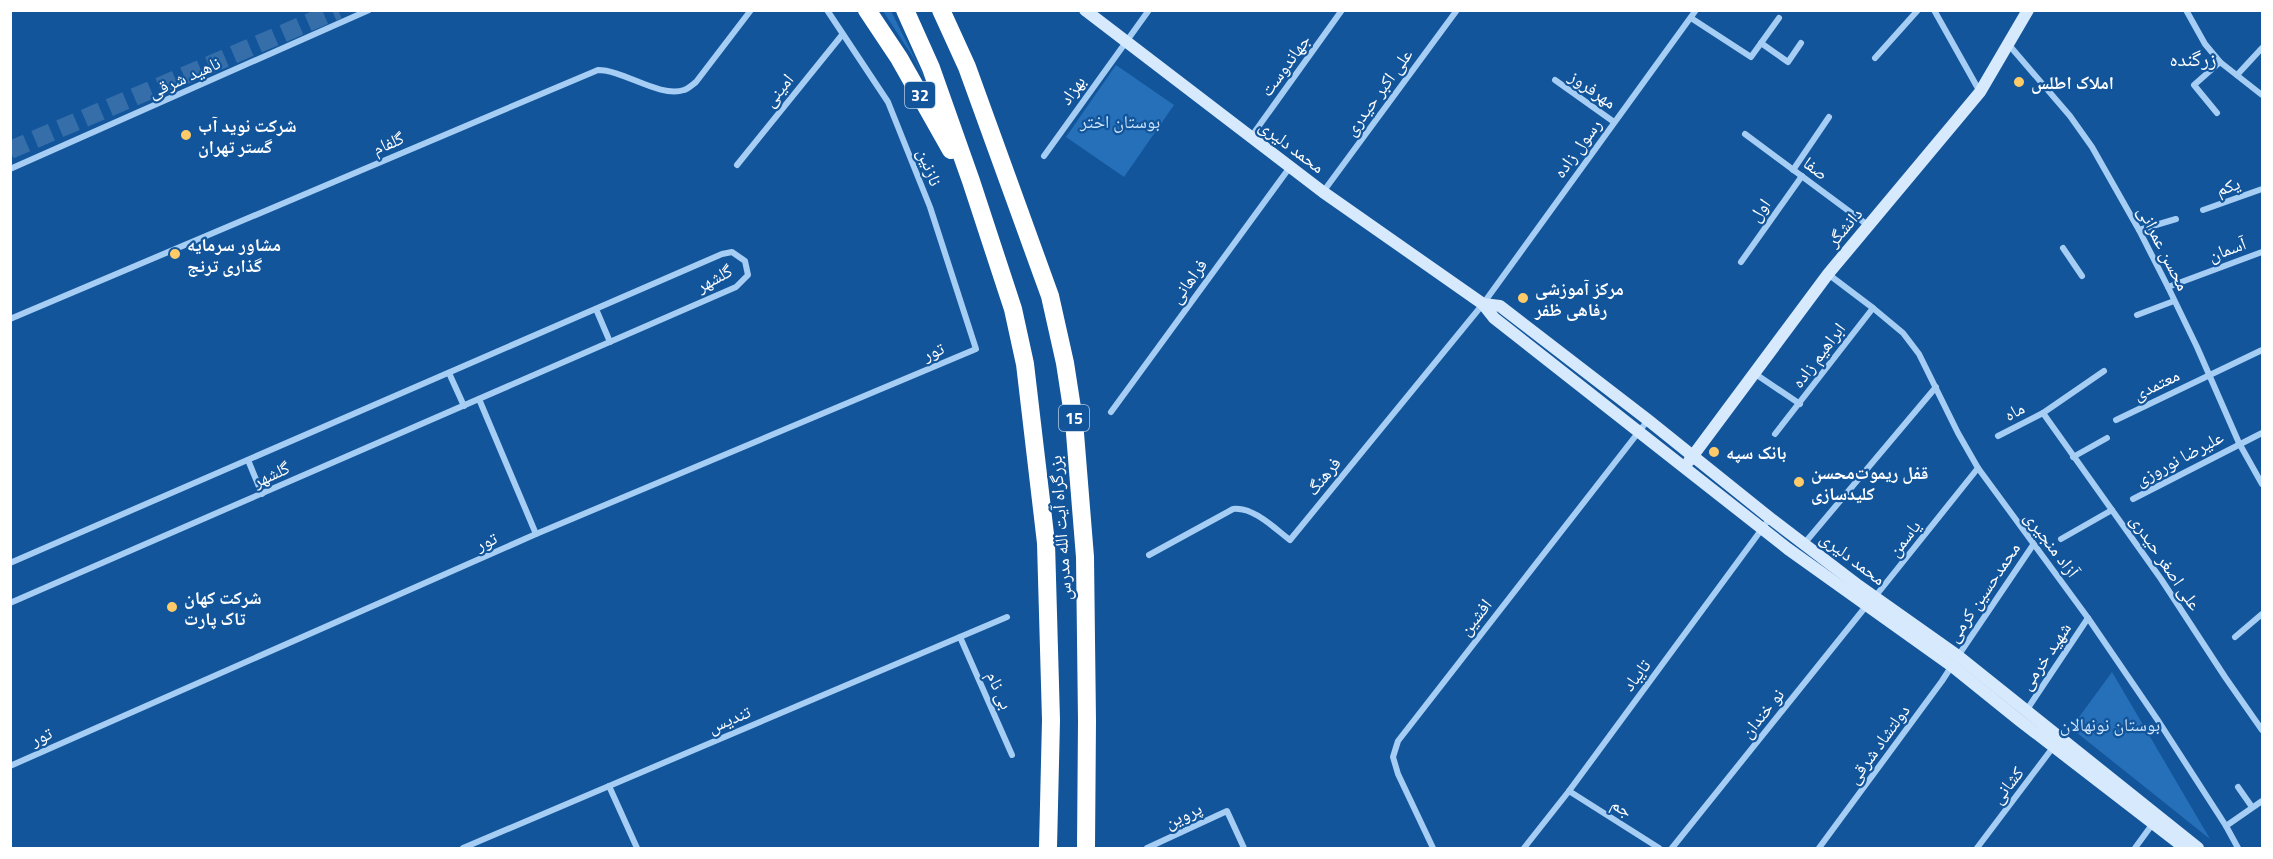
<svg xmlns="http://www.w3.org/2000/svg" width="2273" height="859" font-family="'Titillium Web','Noto Naskh Arabic',sans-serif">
  <rect width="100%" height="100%" fill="#12559b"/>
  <!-- green -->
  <g fill="#2570b9">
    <polygon points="883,11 891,11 932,93 913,57"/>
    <polygon points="1116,65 1174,105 1124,177 1066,137"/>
    <polygon points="2112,672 2210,839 2071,728"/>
  </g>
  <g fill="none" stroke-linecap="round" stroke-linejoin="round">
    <!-- highway-tunnel -->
    <polyline stroke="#366eaa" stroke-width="18" stroke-dasharray="18 9" stroke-linecap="butt" points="10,150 338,10"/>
    <!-- street -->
    <g stroke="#a6cdf4" stroke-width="6">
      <polyline points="1934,10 1980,92"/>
      <polyline points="2186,10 2205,44 2220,62 2262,95"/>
      <polyline points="1691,18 1751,57 1779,18"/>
      <polyline points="1761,43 1788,62 1801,43"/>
      <polyline points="2009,45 2070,116 2092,147 2139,230 2168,287 2197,347 2239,443 2262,484"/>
      <polyline points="1875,58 1918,10"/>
      <polyline points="2237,75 2262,48"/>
      <polyline points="1555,80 1614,122"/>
      <polyline points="2217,113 2194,85 2220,62"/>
      <polyline points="1745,134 1869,226"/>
      <polyline points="1251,137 1342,10"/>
      <polyline points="1044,156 1149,10"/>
      <polyline points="737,165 842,35"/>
      <polyline points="10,169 369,10"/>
      <polyline points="1793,170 1829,117"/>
      <polyline points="1323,192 1457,10"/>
      <polyline points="2203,210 2262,189"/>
      <polyline points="2139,230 2176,219"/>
      <polyline points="2063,248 2082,276"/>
      <polyline points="1741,262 1802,176"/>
      <polyline points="1828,274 1873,308 1903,333 1919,354 1958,433 1978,468 2088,618 2159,722 2226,826 2238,848"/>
      <polyline points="2168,287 2262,252"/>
      <polyline points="596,309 610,342"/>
      <polyline points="2137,315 2174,301"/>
      <path d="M 10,319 L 598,70 C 624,70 659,98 684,90 C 688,89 692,85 696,82 L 751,10"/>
      <polyline points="449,373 464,406"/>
      <polyline points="1754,373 1800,404"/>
      <polyline points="479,399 536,534"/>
      <polyline points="1111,412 1290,167"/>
      <polyline points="2043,413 2161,579 2225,677 2262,730"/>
      <polyline points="2116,420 2262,350"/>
      <polyline points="1775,434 1873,308"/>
      <polyline points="1998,436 2043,413 2104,371"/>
      <polyline points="2073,457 2107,438"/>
      <polyline points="248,460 262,494"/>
      <polyline points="2133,499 2262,433"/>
      <polyline points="2061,539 2112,510"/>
      <polyline points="1803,545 1936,387"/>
      <path d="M 1149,555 L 1233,509 C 1254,507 1274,528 1290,540 L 1483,304 L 1696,10"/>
      <polyline points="10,563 722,254 732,252 745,261 748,275 736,287 10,603"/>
      <polyline points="1874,598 1978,468"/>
      <polyline points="960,637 1012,755"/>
      <polyline points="2235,637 2262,614"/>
      <polyline points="1958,656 2033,545"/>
      <polyline points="2026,711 2088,618"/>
      <polyline points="10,766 536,534 976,349 930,207 888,102 827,10"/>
      <polyline points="609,786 637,848"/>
      <polyline points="2238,787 2252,807"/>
      <polyline points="1569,791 1659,848"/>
      <polyline points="2226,826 2262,801"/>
      <polyline points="463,848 1007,617"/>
      <polyline points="1147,848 1227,811 1244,848"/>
      <polyline points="1433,848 1398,774 1393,757 1398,741 1648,420"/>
      <polyline points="1524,848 1569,791 1770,518"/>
      <polyline points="1672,848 1867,605"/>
      <polyline points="1819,848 1942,681 1953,664"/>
      <polyline points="1977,848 2054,746"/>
      <polyline points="2135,848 2154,822"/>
    </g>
    <!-- secondary -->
    <g stroke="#d6e9fd" stroke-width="12">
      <polyline points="1085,10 1323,192 1483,304 1494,318 1788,549 1952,666 2019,720 2185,848"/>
      <polyline points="1483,304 1500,306 1648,420 1770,518 1859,586 1958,656 2198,848"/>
      <polyline points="1689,461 1828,274 1980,92 2028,10"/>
    </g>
    <!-- highway -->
    <g stroke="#fff" stroke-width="18">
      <polyline points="867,10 899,58 951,150"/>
      <polyline points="905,10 931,68 971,181 1013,309 1025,364 1046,543 1051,720 1048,848"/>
      <polyline points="941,10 967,67 1050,296 1065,363 1074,421 1085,557 1087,721 1086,848"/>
    </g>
  </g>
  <!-- markers -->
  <g fill="#ffcb69" stroke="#12559b" stroke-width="2">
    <circle cx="2019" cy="82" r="6"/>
    <circle cx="186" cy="135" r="6"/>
    <circle cx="175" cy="254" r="6"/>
    <circle cx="1523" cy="298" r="6"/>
    <circle cx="1714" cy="452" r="6"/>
    <circle cx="1799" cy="482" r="6"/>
    <circle cx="172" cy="607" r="6"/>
  </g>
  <g text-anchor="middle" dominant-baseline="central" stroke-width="4.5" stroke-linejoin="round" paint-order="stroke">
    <!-- shield labels -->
    <g fill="#12559b" stroke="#b8cce1" stroke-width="1.5">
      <rect x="905" y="82" width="30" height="26" rx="4.5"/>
      <rect x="1059" y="405" width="30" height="26" rx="4.5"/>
    </g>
    <g font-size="16" font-weight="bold" fill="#fff">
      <text x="920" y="95">32</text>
      <text x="1074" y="418">15</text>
    </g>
    <!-- street labels -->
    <g font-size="18" fill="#fff" stroke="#12559b">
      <text transform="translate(1285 65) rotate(-54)">جهاندوست</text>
      <text transform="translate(184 77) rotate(-24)">ناهید شرقی</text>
      <text transform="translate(1593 89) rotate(35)">مهرفروز</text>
      <text transform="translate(778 90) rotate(-51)">امینی</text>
      <text transform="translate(1072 90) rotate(-55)">بهزاد</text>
      <text transform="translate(1378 92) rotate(-54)">علی اکبر حیدری</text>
      <text transform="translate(388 143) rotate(-23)">گلفام</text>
      <text transform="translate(1292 146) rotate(37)">محمد دلیری</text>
      <text transform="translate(1577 148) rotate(-54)">رسول زاده</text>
      <text transform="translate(930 167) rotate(69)">نازنین</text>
      <text transform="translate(1816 168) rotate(37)">صفا</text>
      <text transform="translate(2228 186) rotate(-19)">یکم</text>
      <text transform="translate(1759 210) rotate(-54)">اول</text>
      <text transform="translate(1844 227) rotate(-50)">دانشگر</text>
      <text transform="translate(2164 248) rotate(63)">محسن عمرانی</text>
      <text transform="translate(2227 249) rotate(-20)">آسمان</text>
      <text transform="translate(714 278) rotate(-28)">گلشهر</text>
      <text transform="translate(1188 281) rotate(-54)">فراهانی</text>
      <text transform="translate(933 351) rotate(-23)">تور</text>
      <text transform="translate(1818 355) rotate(-53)">ابراهیم زاده</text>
      <text transform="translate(2156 384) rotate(-26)">معتمدی</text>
      <text transform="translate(2014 411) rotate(-28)">ماه</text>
      <text transform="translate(2179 458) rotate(-28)">علیرضا نوروزی</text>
      <text transform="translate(271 474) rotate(-24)">گلشهر</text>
      <text transform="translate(1323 476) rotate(-51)">فرهنگ</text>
      <text transform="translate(1060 528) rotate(-94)">بزرگراه آیت الله مدرس</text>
      <text transform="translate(1904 538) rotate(-52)">یاسمن</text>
      <text transform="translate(486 541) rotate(-24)">تور</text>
      <text transform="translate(2052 544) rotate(53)">آزاد منجیری</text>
      <text transform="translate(1853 558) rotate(37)">محمد دلیری</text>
      <text transform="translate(2166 562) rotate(56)">علی اصغر حیدری</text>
      <text transform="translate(1983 592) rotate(-56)">محمدحسین کرمی</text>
      <text transform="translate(1475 617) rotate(-52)">افشین</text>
      <text transform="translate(2045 656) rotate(-56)">شهید خرمی</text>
      <text transform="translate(1636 675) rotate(-53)">تایباد</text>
      <text transform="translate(1000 690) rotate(66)">بی نام</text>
      <text transform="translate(1762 713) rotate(-51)">نو خندان</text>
      <text transform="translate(729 719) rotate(-23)">تندیس</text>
      <text transform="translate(41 736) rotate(-24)">تور</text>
      <text transform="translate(1878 744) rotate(-54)">دولتشاد شرقی</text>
      <text transform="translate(2007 785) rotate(-52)">کشانی</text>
      <text transform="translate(1622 807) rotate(32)">جم</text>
      <text transform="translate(1183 815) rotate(-25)">پروین</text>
    </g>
    <!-- poi labels -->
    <g font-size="18" font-weight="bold" fill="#fff" stroke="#12559b" text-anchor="start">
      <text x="2031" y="82">املاک اطلس</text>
      <text x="198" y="125">شرکت نوید آب<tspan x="198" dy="21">گستر تهران</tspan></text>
      <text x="187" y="244">مشاور سرمایه<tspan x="187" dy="21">گذاری ترنج</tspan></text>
      <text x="1535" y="288">مرکز آموزشی<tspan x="1535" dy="21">رفاهی ظفر</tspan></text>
      <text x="1726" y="452">بانک سپه</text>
      <text x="1811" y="472">قفل ریموت‌محسن<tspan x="1811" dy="21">کلیدسازی</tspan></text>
      <text x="184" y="597">شرکت کهان<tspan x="184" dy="21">تاک پارت</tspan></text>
    </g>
    <!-- park labels -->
    <g font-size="18" fill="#cee6fe" stroke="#12559b">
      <text x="1120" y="121">بوستان اختر</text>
      <text x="2110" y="724">بوستان نونهالان</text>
    </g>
    <!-- neighbourhood labels -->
    <g font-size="20" fill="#fff" stroke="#12559b">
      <text x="2193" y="58">زرگنده</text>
    </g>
  </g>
  <!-- border -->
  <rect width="2273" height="859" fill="none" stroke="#ffffff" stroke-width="24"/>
</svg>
